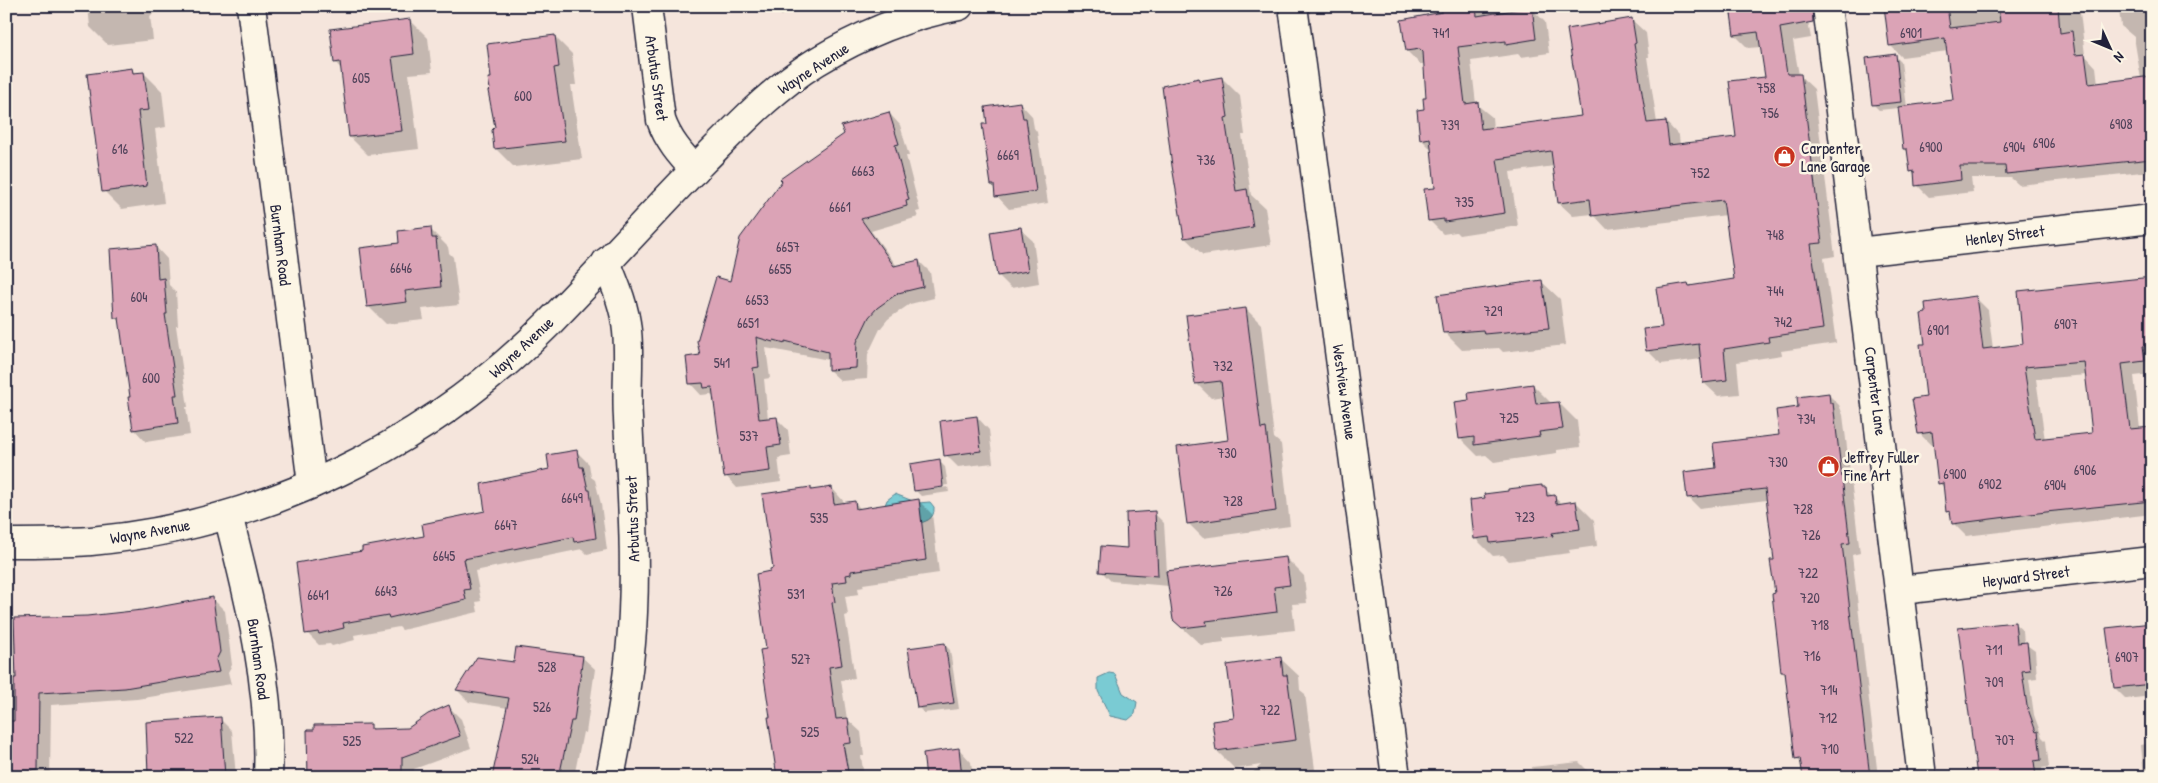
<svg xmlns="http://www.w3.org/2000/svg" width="2158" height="783" font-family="'Patrick Hand',sans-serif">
  <rect width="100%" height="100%" fill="#f5e5dc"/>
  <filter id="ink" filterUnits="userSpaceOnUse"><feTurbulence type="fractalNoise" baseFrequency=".02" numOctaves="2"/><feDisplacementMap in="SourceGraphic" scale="10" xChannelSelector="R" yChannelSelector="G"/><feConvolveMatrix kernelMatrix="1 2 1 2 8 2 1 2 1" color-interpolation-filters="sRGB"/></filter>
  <g filter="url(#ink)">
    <!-- water -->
    <g fill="#7acbd3" stroke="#578796">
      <path d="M 895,494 L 918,503 L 930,502 L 934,507 C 935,520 925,522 915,524 L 885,505 L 887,500 Z"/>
      <polygon points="1109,673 1115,674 1123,693 1137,702 1135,714 1128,720 1110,716 1098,691 1098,678"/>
    </g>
    <!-- shadow -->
    <g fill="#0003" fill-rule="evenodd">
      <polygon points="88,6 159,6 160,8 150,16 153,40 108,45 90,27"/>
      <polygon points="771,6 791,6 782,16"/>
      <polygon points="1442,6 1483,6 1488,15 1531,8 1545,22 1549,53 1521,57 1518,54 1471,61 1476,104 1492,117 1493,129 1583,117 1632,20 1646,33 1649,57 1647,57 1657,123 1666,122 1679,136 1680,145 1737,138 1766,78 1761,47 1748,48 1735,35 1729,6 1805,6 1811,38 1793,41 1799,75 1814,89 1835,256 1824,258 1836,343 1781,351 1782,355 1737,362 1740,394 1718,396 1704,383 1702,359 1661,364 1648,351 1688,284 1691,287 1735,280 1727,215 1607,229 1593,214 1573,216 1559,203 1554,166 1510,172 1518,226 1459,235 1456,232 1443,234 1430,221 1436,189 1432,150 1421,139 1428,99 1425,64 1420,64 1407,51 1443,13"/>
      <path d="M 1885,6 L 2152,6 L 2152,171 L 2019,185 L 2011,178 L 1971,178 L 1973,192 L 1929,197 L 1917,185 L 1915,175 L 1912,171 L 1909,154 L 1904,148 L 1899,108 L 1879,110 L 1873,104 L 1895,56 L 1901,62 L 1907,107 L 1954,101 L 1948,51 L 1902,57 L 1890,45 ZM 2119,10 L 2121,26 L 2134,37 L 2141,79 L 2098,84 L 2096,67 L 2085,55 L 2080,12 Z"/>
      <polygon points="410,20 428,38 432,72 409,74 419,149 368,155 350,137 342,70 335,62"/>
      <polygon points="554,36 572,54 576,85 571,85 582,159 514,167 496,149 496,128"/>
      <polygon points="132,70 136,74 144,73 162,91 166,127 155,129 164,203 122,209 104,191"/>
      <polygon points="1222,78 1240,96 1245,135 1242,135 1251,195 1265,208 1271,245 1203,255 1185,238 1198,79 1201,82"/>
      <polygon points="1020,103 1032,116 1034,128 1037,132 1048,203 1009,209 997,196 992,184"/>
      <polygon points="889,113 900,125 909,156 906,156 920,211 916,212 918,217 871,231 897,266 919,261 930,272 934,298 910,304 888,319 880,329 868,354 867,379 841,381 829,370 829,360 766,348 770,378 764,379 768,419 776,418 788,430 791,456 778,458 781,482 737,488 726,476 715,397 711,394 701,395 690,383 730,283"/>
      <polygon points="430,229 448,247 449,253 453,257 459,305 422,309 424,320 386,324 368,306 400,245"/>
      <polygon points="1020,229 1033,241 1039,283 1011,288 999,276 992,233"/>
      <polygon points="155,246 167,259 169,285 176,292 178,326 176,326 188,407 186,407 190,435 146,442 134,429 132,398 121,322 116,318"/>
      <path d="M 2152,278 L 2152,374 L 2134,376 L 2140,429 L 2152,428 L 2152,514 L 1966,536 L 1954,524 L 1952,516 L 1947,511 L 1945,488 L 1939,483 L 1935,445 L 1931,445 L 1919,433 L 1928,398 L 1926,345 L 1976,298 L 1988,310 L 1993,349 L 2025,345 ZM 2087,375 L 2094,434 L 2045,440 L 2036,379 Z"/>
      <polygon points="1542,282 1560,299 1566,345 1503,352 1499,348 1462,350 1444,332"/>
      <polygon points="1246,309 1261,324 1274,438 1281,444 1290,526 1203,538 1188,523 1229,441 1224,396 1211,398 1196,383"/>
      <polygon points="1533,385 1551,403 1559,403 1577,421 1580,447 1557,450 1557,453 1494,462 1486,455 1478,456 1460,438"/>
      <polygon points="1828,394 1839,405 1843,415 1860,553 1852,555 1878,777 1804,777 1802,764 1796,758 1787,677 1782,672 1775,561 1767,500 1699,508 1688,497 1718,469 1780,436 1799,408"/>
      <polygon points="977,417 989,430 993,463 958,467 946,455"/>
      <polygon points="577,452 589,464 591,477 595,480 601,504 607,550 587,554 582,549 475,571 481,601 476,602 478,612 402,630 399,627 354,635 355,640 332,646 330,644 319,645 307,633 364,552 426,537 486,512"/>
      <polygon points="939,461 945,467 948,485 918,489 918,491 948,487 949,492 921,496 915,490"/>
      <polygon points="1541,486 1562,504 1576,502 1594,520 1597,546 1569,550 1570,553 1509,561 1503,555 1493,556 1475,538"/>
      <polygon points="810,488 813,491 832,488 845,503 854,502 861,509 919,501 932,514 939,573 863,584 864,587 858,588 859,594 845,596 848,615 845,616 855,678 841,680 847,719 861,732 864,756 861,756 864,777 779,777 772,718 768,650 772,572"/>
      <polygon points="1154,513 1164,523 1167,573 1286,558 1304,576 1307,603 1292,604 1295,630 1223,638 1224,642 1201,645 1174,620 1169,586 1111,581 1101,571 1128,550"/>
      <polygon points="212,598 225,611 232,665 228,672 231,684 137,699 51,705 50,777 6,777 6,619 87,617 142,611"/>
      <polygon points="2014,623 2023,631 2024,643 2035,651 2037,678 2029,679 2034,715 2042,737 2046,741 2049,767 2042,768 2043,777 1978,777"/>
      <polygon points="2152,624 2152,696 2126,699 2115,688 2108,629"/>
      <polygon points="944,644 950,650 959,709 924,713 918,707"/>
      <polygon points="582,657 595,669 586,733 583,732 574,777 493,777 508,708 469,702 457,690 515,664"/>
      <polygon points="1281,659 1299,676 1300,690 1305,694 1316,777 1248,777 1261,765 1235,769 1217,751 1235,719"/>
      <polygon points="449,707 461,719 471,748 414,769 414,777 309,777 370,726 375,730 408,729"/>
      <polygon points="220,719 232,731 236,777 150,777 147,723"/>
      <polygon points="2152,743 2152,777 2144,777 2141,745"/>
      <polygon points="959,749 971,762 973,777 927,777"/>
      <polygon points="1579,762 1594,777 1534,777 1532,767"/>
    </g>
    <!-- building -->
    <g fill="#dba3b6" stroke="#22223b" fill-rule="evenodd">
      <polygon points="1441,6 1476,6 1477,16 1532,7 1536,39 1506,44 1506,41 1458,47 1465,104 1478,102 1481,129 1581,116 1567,29 1632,18 1636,43 1634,44 1647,123 1666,121 1669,145 1736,137 1729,81 1765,77 1758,32 1734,35 1730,6 1812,6 1813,22 1780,28 1787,74 1801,74 1822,243 1811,244 1823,329 1768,337 1769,342 1724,349 1727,380 1703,383 1699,344 1646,351 1643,329 1662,327 1656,288 1688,283 1689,286 1734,279 1723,200 1592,216 1590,199 1558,203 1551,151 1497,159 1505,213 1444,222 1444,219 1428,221 1424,189 1435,188 1430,138 1420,140 1417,110 1424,109 1423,98 1426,98 1423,52 1420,49 1406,51 1401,20 1442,12"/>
      <polygon points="1884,6 1947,6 1950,28 2000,22 1998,6 2058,6 2060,33 2072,31 2075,55 2085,54 2089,84 2152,76 2152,159 2006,174 2005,166 1960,166 1961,180 1915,186 1914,171 1910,172 1907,149 1903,149 1898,107 1953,100 1945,38 1889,46"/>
      <polygon points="410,19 414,54 392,57 402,131 349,137 340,62 334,63 330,29"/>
      <polygon points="555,35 559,67 554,68 565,141 494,149 492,130 495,127 488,91 490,89 488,78 491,78 487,44"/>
      <polygon points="1896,54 1901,102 1872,105 1866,58"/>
      <polygon points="132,68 133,73 144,72 149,110 138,111 147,186 102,192 87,74"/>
      <polygon points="1222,77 1228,117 1225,118 1236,191 1247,189 1253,227 1184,238 1172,166 1162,86 1199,78 1199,81"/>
      <polygon points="1020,102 1023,118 1026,118 1036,191 995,197 994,185 991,185 982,124 987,124 985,107"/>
      <polygon points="889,112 899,144 895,145 909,200 906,201 907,206 861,219 894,266 919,260 923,287 898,293 877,308 869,317 857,342 856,368 828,370 828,352 785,341 785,343 774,340 773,342 756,337 759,367 753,368 759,419 777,417 781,445 767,447 770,471 724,477 712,387 704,388 703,383 689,384 686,357 700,355 697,341 716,277 730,281 740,238 782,181 780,179 844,134 841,126"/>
      <polygon points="431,227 432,238 436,238 441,287 405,291 407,302 367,307 360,248 399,243 398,231"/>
      <polygon points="1021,227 1028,271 997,276 990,232"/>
      <polygon points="156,245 158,279 164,278 167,314 165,314 177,395 174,395 178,423 133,430 128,397 130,397 119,318 114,318 110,249"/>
      <path d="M 2152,277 L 2152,345 L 2143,346 L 2145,361 L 2122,364 L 2130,429 L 2152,427 L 2152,501 L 2046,512 L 1952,524 L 1950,511 L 1946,512 L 1943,483 L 1938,484 L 1932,432 L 1918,434 L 1912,399 L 1926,397 L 1920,344 L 1925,344 L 1921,314 L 1926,313 L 1925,303 L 1976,296 L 1983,349 L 2023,344 L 2018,291 ZM 2084,362 L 2092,433 L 2035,439 L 2024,367 Z"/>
      <polygon points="1542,280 1549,328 1484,334 1483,330 1443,333 1437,295"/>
      <polygon points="1246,308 1261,429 1266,428 1276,511 1187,524 1177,447 1228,440 1221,381 1195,384 1186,315"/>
      <polygon points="1533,384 1536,404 1559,402 1563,429 1539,432 1540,436 1474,445 1474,437 1459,439 1454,402 1469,400 1468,393"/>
      <polygon points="1829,393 1830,403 1833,403 1850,543 1842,544 1870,777 1803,777 1800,758 1795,759 1785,672 1781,672 1772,594 1775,593 1770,560 1774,560 1765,489 1687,498 1684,472 1716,468 1713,443 1779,435 1776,410 1798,407 1797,397"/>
      <polygon points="977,416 981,451 944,456 940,421"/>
      <polygon points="577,450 580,467 583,467 588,490 590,490 596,538 574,542 573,537 464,559 470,589 464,590 466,600 389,618 388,615 343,623 344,628 319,634 318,632 305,634 296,563 362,551 362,547 424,536 422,524 485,511 481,484 549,469 547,455"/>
      <polygon points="940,459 943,487 914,491 910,464"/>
      <polygon points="1542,485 1542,487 1546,487 1547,496 1555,495 1556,504 1576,501 1580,529 1552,533 1553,536 1490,543 1489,537 1474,539 1470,500 1485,498 1484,494 1508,491 1508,489"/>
      <polygon points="811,487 811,490 832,487 834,504 855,501 856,509 919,499 926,560 851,571 851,574 846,575 847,581 832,583 835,602 832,603 842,665 829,667 836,719 848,718 851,743 843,744 849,777 777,777 768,717 770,717 760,650 766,649 756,574 770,571 770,569 773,568 762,494"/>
      <polygon points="1155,511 1158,576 1099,572 1101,546 1127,548 1126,513"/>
      <polygon points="1286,557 1290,585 1274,587 1277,612 1206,621 1207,625 1182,628 1173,620 1166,571"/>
      <polygon points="213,597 220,652 216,660 219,672 125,688 39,693 38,770 32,771 33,777 6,777 6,721 14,721 14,678 16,678 14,618 87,616 142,610"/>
      <polygon points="2015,622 2017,643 2027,642 2030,670 2022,671 2027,706 2036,732 2038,731 2041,760 2034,761 2036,777 1977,777 1958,628"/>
      <polygon points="2152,623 2152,684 2114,688 2106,628"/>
      <polygon points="945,643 954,703 917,708 908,648"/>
      <polygon points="516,647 583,656 574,721 571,721 559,777 492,777 509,698 456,690 477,657 514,662"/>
      <polygon points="1281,657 1283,675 1287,675 1296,740 1216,751 1212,721 1234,718 1227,665"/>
      <polygon points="449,705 460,736 402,757 402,773 370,774 371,777 308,777 307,730 314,730 314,725 371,724 371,729 408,728 428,714"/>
      <polygon points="221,717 225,777 167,777 161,773 148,774 146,722"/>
      <polygon points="959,748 962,777 926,777 923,753"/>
    </g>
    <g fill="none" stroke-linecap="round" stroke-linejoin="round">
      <defs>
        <g id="minor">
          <polyline points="251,6 312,484"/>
          <path d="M 647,6 L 661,120 C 668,140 680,154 695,170"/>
          <polyline points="1293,6 1396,777"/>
          <polyline points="1827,6 1922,777"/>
          <polyline points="1858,252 2152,219"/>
          <path d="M 606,262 C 615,284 625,307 627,331 C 630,360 626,389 628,418 C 631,483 636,547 633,612 C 631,667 621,723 610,777"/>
          <path d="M 228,515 C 250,601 272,687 268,777"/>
          <path d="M 6,543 C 35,543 63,543 91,541 C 264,525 427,445 549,323 C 602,269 652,213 705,159 C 740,124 775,87 816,62 C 859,36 909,15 959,6"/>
          <polyline points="1901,590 2152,561"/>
        </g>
      </defs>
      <!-- minor casing -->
      <use href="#minor" stroke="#22223b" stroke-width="31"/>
      <!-- minor -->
      <use href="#minor" stroke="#fcf5e5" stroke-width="28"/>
    </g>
  </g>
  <!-- icons -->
  <defs>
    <symbol id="shop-disc" viewBox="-11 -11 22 22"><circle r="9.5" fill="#c8321e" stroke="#fcf5e5"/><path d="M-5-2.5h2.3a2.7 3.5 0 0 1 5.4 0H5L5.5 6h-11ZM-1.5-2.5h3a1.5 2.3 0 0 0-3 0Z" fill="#fff"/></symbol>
  </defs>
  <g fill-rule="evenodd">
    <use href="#shop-disc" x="1772" y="144" width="25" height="25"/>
    <use href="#shop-disc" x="1816" y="454" width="25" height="25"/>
  </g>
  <g text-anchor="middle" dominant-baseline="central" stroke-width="5" stroke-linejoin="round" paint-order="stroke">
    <!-- number labels -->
    <g font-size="14" fill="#50425a">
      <text x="1441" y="32">741</text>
      <text x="1911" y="32">6901</text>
      <text x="361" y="77">605</text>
      <text x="1766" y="87">758</text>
      <text x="523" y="95">600</text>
      <text x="1770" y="112">756</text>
      <text x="2121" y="123">6908</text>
      <text x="1450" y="124">739</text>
      <text x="2044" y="142">6906</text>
      <text x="1931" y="146">6900</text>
      <text x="2014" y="146">6904</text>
      <text x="120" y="148">616</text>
      <text x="1008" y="154">6669</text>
      <text x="1206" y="159">736</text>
      <text x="863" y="170">6663</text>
      <text x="1700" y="172">752</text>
      <text x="1464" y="201">735</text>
      <text x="840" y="206">6661</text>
      <text x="1775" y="234">748</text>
      <text x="788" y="246">6657</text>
      <text x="401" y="267">6646</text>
      <text x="780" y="268">6655</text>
      <text x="1775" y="290">744</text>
      <text x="139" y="296">604</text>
      <text x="757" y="299">6653</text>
      <text x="1493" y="310">729</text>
      <text x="1783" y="321">742</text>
      <text x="748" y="322">6651</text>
      <text x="2066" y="323">6907</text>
      <text x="1938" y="329">6901</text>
      <text x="722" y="362">541</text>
      <text x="1223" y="365">732</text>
      <text x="151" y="377">600</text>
      <text x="1509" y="417">725</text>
      <text x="1806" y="418">734</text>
      <text x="749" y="435">537</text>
      <text x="1227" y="452">730</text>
      <text x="1778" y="461">730</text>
      <text x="2085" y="469">6906</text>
      <text x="1955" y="473">6900</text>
      <text x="1990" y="483">6902</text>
      <text x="2055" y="484">6904</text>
      <text x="572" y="497">6649</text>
      <text x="1233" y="500">728</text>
      <text x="1803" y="508">728</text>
      <text x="1525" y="516">723</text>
      <text x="819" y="517">535</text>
      <text x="506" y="524">6647</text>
      <text x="1811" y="534">726</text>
      <text x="444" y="555">6645</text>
      <text x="1808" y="572">722</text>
      <text x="386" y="590">6643</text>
      <text x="1223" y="590">726</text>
      <text x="796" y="593">531</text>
      <text x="318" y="594">6641</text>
      <text x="1810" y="597">720</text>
      <text x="1820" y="624">718</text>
      <text x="1994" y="649">711</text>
      <text x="1812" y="655">716</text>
      <text x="2127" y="656">6907</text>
      <text x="801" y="658">527</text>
      <text x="547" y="666">528</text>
      <text x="1994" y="681">709</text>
      <text x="1829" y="689">714</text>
      <text x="542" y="706">526</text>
      <text x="1270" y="709">722</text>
      <text x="1828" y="717">712</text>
      <text x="810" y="731">525</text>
      <text x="184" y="737">522</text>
      <text x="2005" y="739">707</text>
      <text x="352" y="740">525</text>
      <text x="1830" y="748">710</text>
      <text x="530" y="758">524</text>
    </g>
    <!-- street labels -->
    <g font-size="16" fill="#22223b" stroke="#fcf5e5">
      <text transform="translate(813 68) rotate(-33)">Wayne Avenue</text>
      <text transform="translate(657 78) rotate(82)">Arbutus Street</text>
      <text transform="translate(2005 235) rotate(-7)">Henley Street</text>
      <text transform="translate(281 245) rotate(83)">Burnham Road</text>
      <text transform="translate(521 347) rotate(-43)">Wayne Avenue</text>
      <text transform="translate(1876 391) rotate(83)">Carpenter Lane</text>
      <text transform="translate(1345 392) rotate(82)">Westview Avenue</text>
      <text transform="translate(632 519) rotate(-92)">Arbutus Street</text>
      <text transform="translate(150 531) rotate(-10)">Wayne Avenue</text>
      <text transform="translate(2026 576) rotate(-7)">Heyward Street</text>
      <text transform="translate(259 659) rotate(82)">Burnham Road</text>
    </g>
    <!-- poi labels -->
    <g font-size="16" fill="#22223b" stroke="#fcf5e5" text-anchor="start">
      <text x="1801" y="148">Carpenter<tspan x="1801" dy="18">Lane Garage</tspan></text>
      <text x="1844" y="457">Jeffrey Fuller<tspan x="1844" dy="18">Fine Art</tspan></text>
    </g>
  </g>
  <!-- margin -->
  <rect width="2158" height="783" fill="none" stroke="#fcf5e5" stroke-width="25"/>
  <rect x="12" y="12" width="2133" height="758" fill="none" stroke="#22223b" stroke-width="2" filter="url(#ink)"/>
  <!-- north arrow -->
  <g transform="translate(2110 48) rotate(134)" stroke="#fcf5e5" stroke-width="4" paint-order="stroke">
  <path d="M0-4L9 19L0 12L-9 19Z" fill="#22223b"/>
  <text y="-8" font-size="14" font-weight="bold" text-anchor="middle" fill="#22223b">N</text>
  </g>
</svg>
